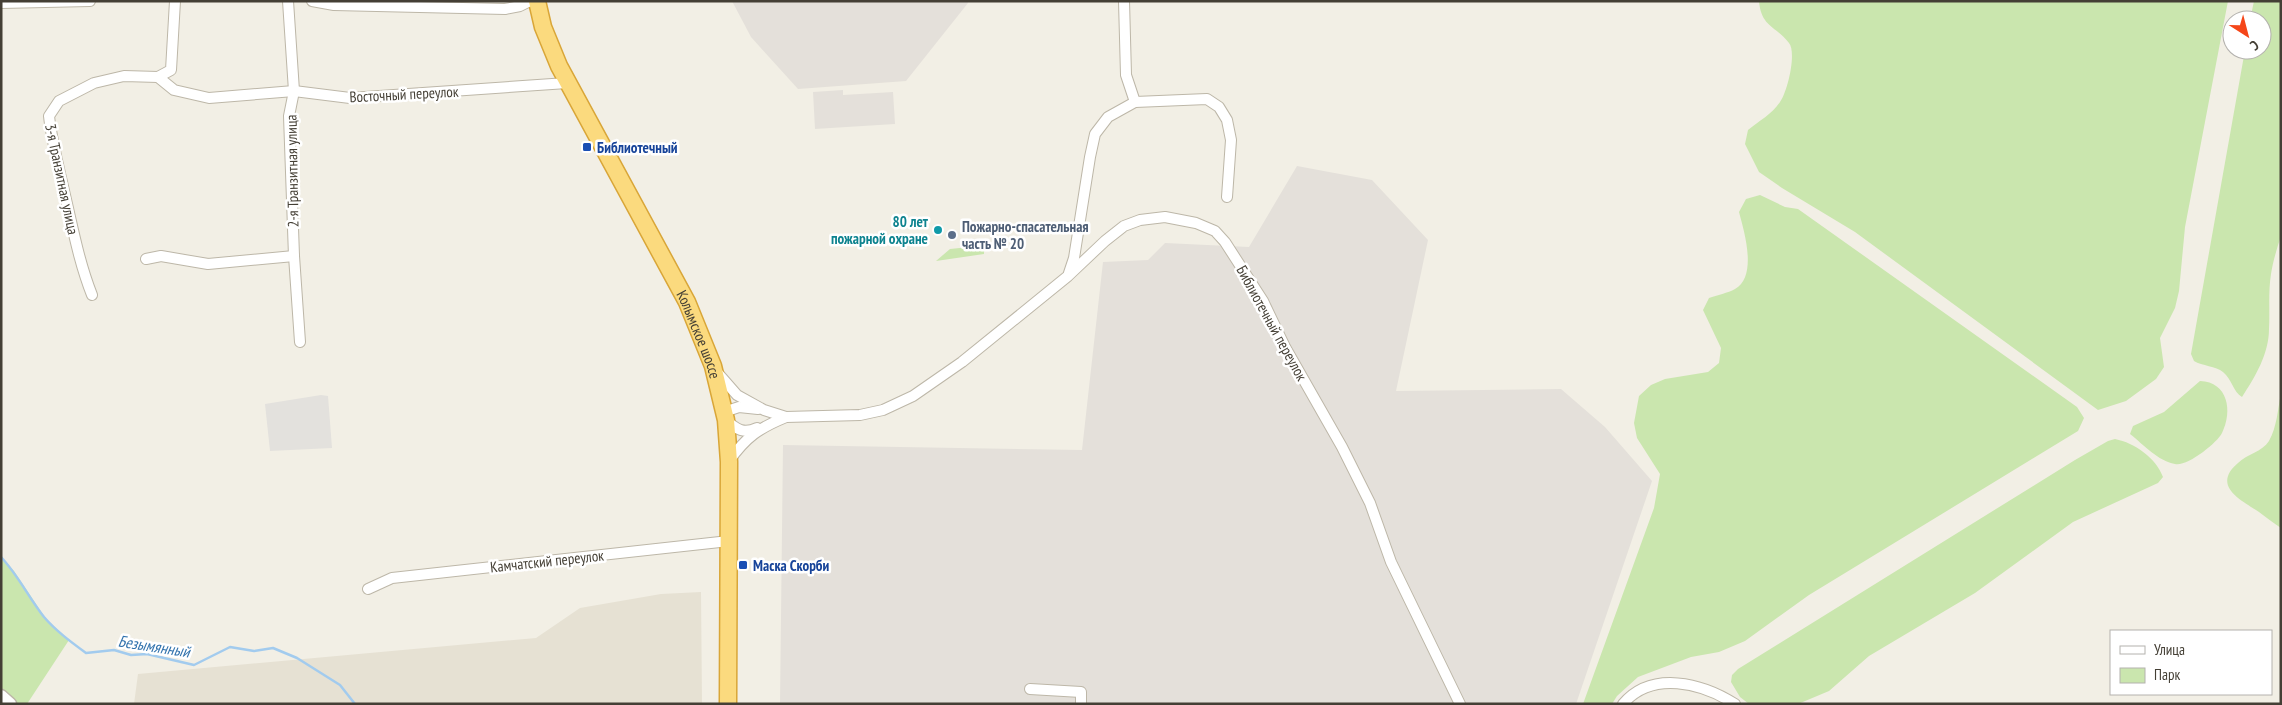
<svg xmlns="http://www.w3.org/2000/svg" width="2282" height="705" font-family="'PT Sans Narrow',sans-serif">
  <rect width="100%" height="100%" fill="#f2efe5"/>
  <!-- residential -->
  <polygon fill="#e6e1d3" points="701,592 702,704 134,704 138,674 536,638 580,608 661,594"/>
  <!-- industrial -->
  <g fill="#e4e0da">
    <polygon points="732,1 967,1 968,3 906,81 798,89 751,37"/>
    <polygon points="843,90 843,95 893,92 895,124 815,129 813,92"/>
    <polygon points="1297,166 1372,180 1428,240 1396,391 1561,389 1605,427 1652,481 1576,704 780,704 783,445 1082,450 1103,262 1148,260 1165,243 1249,247"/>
  </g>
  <!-- green -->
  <g fill="#cae6ae">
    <path d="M 1759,1 L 2228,1 L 2185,227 L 2179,291 L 2175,308 L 2160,338 L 2164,367 L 2156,379 L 2126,401 L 2098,410 L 1855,232 L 1782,188 L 1759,172 L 1745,144 L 1748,130 C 1759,121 1772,114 1780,102 C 1787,93 1797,53 1789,43 C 1776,26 1761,27 1759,1 Z"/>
    <path d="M 2254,1 L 2281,1 L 2281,236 C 2277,248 2273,261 2271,274 C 2268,293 2270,310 2269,329 C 2269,354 2255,377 2242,397 C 2233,392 2232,379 2223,372 C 2216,366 2202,366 2194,361 L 2191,354 L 2245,50 L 2262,50 L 2262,20 L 2250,20 Z"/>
    <path d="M 1760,195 L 1785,207 L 1798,209 L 2077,407 L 2084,418 L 2078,431 L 1809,595 L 1745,641 L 1719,652 L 1691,657 L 1638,677 L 1617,696 L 1612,704 L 1583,704 L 1654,508 L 1660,474 L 1637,438 L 1634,423 L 1639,396 L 1651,385 L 1665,379 L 1708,372 L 1719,363 L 1721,348 L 1703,310 L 1709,298 C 1717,295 1728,293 1735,289 C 1758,276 1744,231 1739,212 L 1746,199 Z"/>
    <polygon points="989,245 984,250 984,254 936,261 950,249"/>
    <path d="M 2200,381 C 2228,382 2233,411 2222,433 C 2217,443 2187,467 2175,464 C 2158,461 2144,445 2130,434 L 2133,426 L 2164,412 Z"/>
    <path d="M 2281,393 L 2281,528 C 2273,523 2266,517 2259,512 C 2241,500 2211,486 2238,463 C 2247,454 2262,452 2269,441 C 2277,427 2278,408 2281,393 Z"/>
    <path d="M 2115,439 C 2135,443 2156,458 2163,477 L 2158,483 L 2073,522 L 1975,593 L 1869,656 L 1829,691 L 1798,704 L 1749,704 L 1740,697 L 1731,682 L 1732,675 L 1738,669 L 2075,460 L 2108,441 Z"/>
    <polygon points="1,557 14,571 46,619 69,640 27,704 10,704 1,696"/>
  </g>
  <!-- parking -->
  <polygon fill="#e3e1dd" points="321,395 328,396 332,448 270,451 265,404"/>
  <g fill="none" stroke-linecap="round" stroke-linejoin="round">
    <!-- stream -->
    <path stroke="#a2cbee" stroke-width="2.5" d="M 1,557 C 18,575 29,598 44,617 C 56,631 71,642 86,653 L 114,650 L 131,655 L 147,654 L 194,665 L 230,647 L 254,651 L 273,648 L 297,658 L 340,685 L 355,704"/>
    <defs>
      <g id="minor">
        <polyline points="288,1 294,91 289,116 294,256 300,342"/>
        <polyline points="312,1 334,5 505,9 520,6 530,1"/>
        <polyline points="1124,1 1126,75 1135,102"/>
        <polyline points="1,3 90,1"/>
        <polyline points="158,77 174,90 209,98 294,91 350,98 567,83"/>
        <polyline points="146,259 161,256 208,264 294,256"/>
        <polyline points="1069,273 1074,258 1090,157 1095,134 1108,117 1135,102 1207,99 1219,107 1227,120 1231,140 1227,197"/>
        <path d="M 92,295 C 79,262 73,229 65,195 C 59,168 52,143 49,116 L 59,101 L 94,83 L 124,76 L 158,77 L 171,70 L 175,1"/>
        <polyline points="716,371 737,395 764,410 786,417 860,415 883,410 913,396 962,362 1068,276 1105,241 1124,226 1140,220 1165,217 1196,223 1215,231 1225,242 1263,301 1285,347 1342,447 1370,503 1391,562 1460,704"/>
        <polyline points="724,412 739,407 758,409"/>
        <path d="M 726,420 C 737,430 744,434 757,428"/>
        <path d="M 729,461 C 746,437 759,428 786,417"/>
        <polyline points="368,589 392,578 729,541"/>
        <polyline points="1030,689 1081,692 1081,704"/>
        <path d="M 1623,704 C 1652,670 1702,683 1735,704"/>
      </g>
      <polyline id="tertiary" points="1,696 10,704"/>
      <g id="trunk">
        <path id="s1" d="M 537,1 L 543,27 L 559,66 L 687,302 L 713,366 L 726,420 L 729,462 L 728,704"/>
      </g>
    </defs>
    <!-- minor casing -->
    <use href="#minor" stroke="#bdb7a8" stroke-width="12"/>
    <!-- tertiary casing -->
    <use href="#tertiary" stroke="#bdb7a8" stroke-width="15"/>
    <!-- trunk casing -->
    <use href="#trunk" stroke="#d9a638" stroke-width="19"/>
    <!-- minor -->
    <use href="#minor" stroke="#fff" stroke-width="10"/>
    <!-- tertiary -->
    <use href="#tertiary" stroke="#fff" stroke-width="12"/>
    <!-- trunk -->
    <use href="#trunk" stroke="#fbda7e" stroke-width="16"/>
  </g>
  <!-- markers -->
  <g fill="#1a4fb4" stroke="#fff" stroke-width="2">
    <rect x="582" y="142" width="10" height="10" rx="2.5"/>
    <rect x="738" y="560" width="10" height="10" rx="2.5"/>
  </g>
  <circle fill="#0f9aa8" stroke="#fff" stroke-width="2" cx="938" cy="230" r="5"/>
  <circle fill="#5c6f8a" stroke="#fff" stroke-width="2" cx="952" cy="235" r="5"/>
  <g text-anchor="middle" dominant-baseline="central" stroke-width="5" stroke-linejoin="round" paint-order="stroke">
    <!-- street labels -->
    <g font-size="15" fill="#443f35" stroke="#fff">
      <text transform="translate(404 94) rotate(-3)">Восточный переулок</text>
      <text transform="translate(292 171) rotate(-91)">2-я Транзитная улица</text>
      <text transform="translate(62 179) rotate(78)">3-я Транзитная улица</text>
      <text transform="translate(1272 323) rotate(61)">Библиотечный переулок</text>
      <text stroke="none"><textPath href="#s1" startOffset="372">Колымское шоссе</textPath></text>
      <text transform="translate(547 561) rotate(-6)">Камчатский переулок</text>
    </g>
    <!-- transit labels -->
    <g font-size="15" font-weight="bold" fill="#164399" stroke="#fff" text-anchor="start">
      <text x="597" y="147">Библиотечный</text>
      <text x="753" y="565">Маска Скорби</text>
    </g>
    <!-- culture labels -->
    <g font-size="15" font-weight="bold" fill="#0d838f" stroke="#fff" text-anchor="end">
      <text x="928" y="221">80 лет<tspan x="928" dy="17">пожарной охране</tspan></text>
    </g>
    <!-- service labels -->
    <g font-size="15" font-weight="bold" fill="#4e5e75" stroke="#fff" text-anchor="start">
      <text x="962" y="226">Пожарно-спасательная<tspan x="962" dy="17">часть № 20</tspan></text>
    </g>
    <!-- water labels -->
    <g font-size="16" font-style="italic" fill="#3172ad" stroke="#fff">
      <text transform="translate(154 646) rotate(9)">Безымянный</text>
    </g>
  </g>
  <!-- border -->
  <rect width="2282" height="705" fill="none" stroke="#443f35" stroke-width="5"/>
  <!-- legend -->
  <rect x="2110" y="630" width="162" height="65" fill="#ffffff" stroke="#b4b2ae"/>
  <rect x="2120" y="646" width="25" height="8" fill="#ffffff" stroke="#b4b2ae"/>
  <text x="2154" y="655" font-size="15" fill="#443f35">Улица</text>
  <rect x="2120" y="668" width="25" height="15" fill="#cae6ae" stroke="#b4b2ae"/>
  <text x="2154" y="680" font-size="15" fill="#443f35">Парк</text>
  <!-- north arrow -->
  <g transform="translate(2247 35) rotate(144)"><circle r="24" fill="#ffffff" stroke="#b4b2ae"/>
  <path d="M0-4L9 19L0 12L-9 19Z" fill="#f54619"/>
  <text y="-8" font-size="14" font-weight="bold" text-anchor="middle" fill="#443f35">С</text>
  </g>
</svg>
